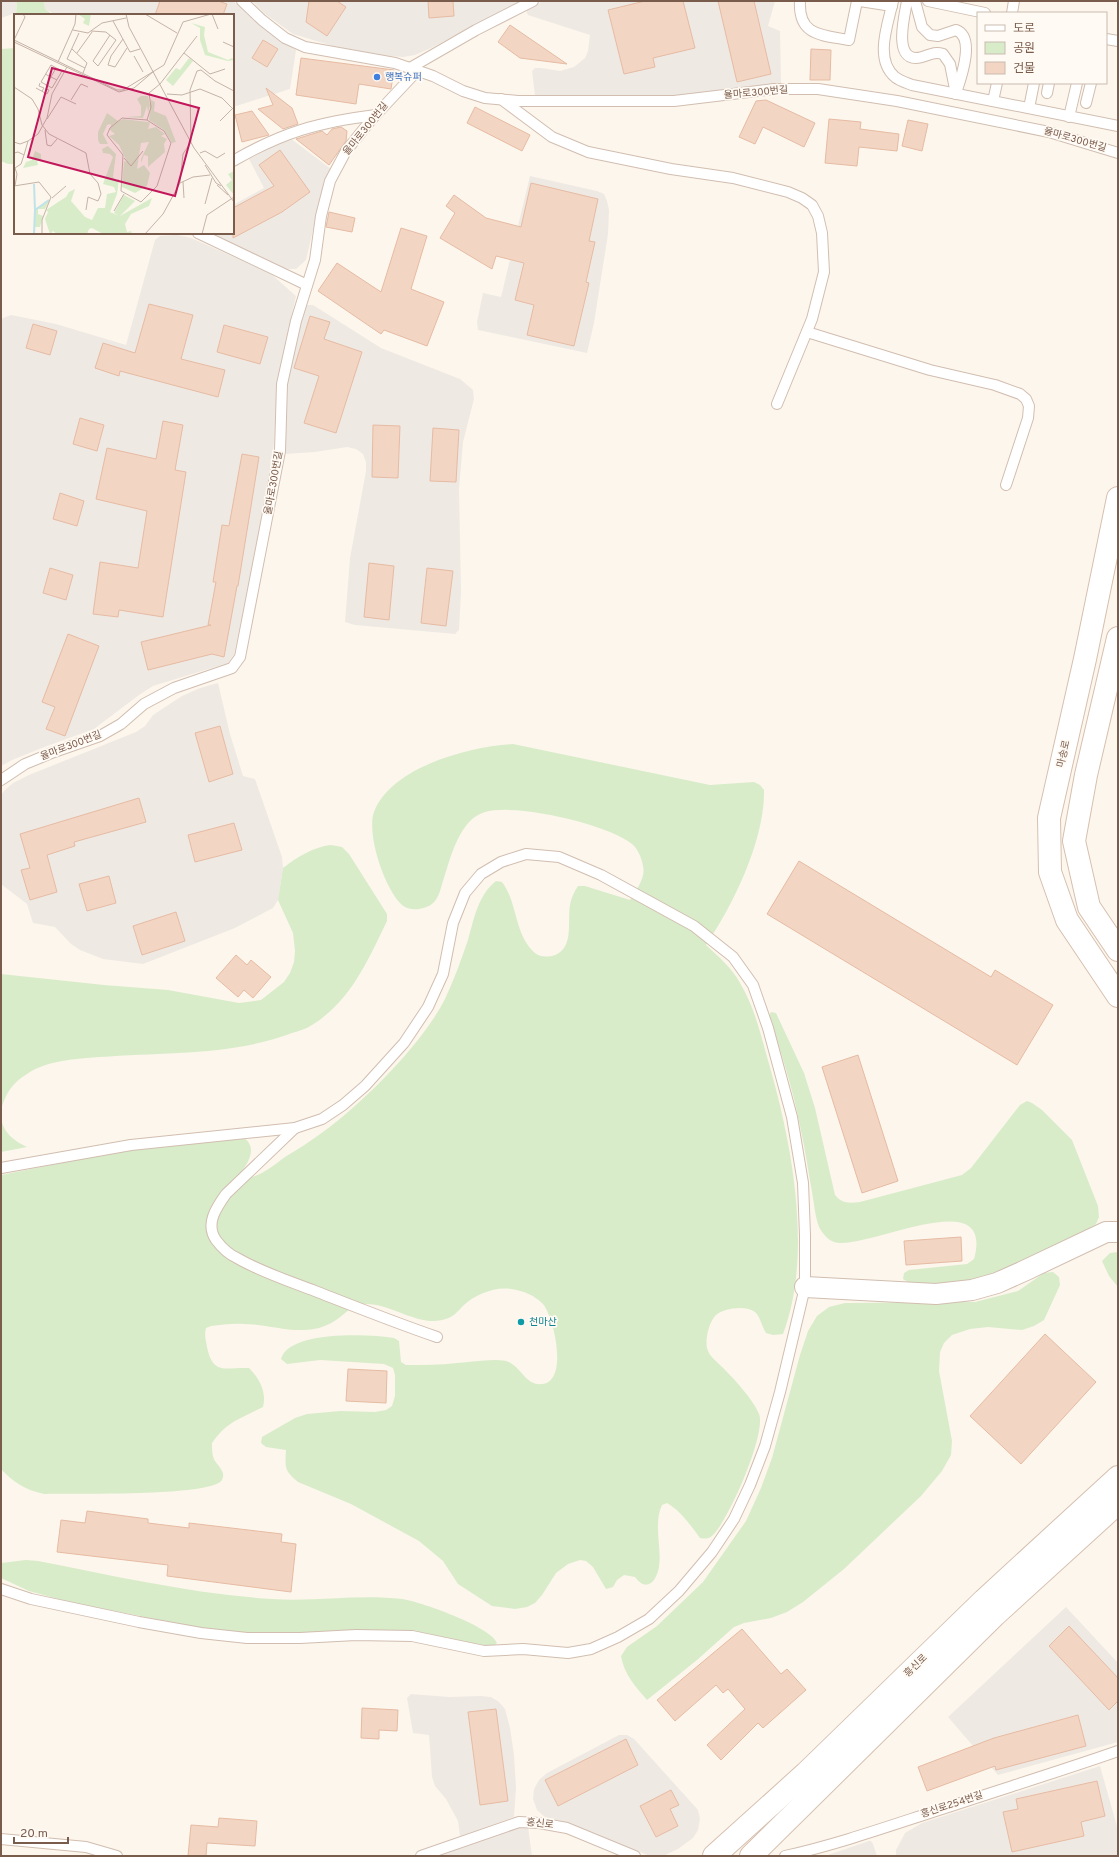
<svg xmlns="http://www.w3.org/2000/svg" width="1119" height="1857" font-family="Overpass,'Noto Sans KR',sans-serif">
  <rect width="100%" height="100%" fill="#fdf6ec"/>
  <!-- industrial -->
  <g fill="#efe9e4">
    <polygon points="1,1 17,1 16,13 1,18"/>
    <polygon points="44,1 233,1 264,29 296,50 290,89 233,107 233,15 56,15 45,9"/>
    <polygon points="252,1 522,1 431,48 415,55 403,57 380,55 333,46 293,34 265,14"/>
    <polygon points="543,1 775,1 768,26 780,31 781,83 673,96 535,96 532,71 535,68 541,68 560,71 574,67 585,58 588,51 590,35 528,15 526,10"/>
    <polygon points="290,138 331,169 321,195 306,260 296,269 288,269 279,267 227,243 215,233 233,233 233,205 264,188 249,159"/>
    <polygon points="530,176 597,191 604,194 607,201 609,210 608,234 594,323 587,353 478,330 477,322 483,293 501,297"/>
    <polygon points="177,235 191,238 270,273 296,296 277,382 274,444 271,466 252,570 234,654 228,663 153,686 139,695 94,729 47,746 12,760 1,766 1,319 11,315 56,324 126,345 155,240 160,236"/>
    <polygon points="307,305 313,305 381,348 460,379 473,390 474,399 463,442 459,489 461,592 459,630 455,634 355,625 345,622 350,558 366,471 366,462 363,454 356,449 347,447 315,452 285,454 287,383 299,327 304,310"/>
    <polygon points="218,683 230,734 243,776 255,779 282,857 283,868 278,900 273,908 235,928 143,964 103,959 80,950 71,944 55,927 33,923 27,904 1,884 1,795 5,790 13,783 29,775 136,732 145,726 153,715 182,696 200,688"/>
    <polygon points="1066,1607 1118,1663 1118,1742 998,1775 948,1717"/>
    <polygon points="411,1694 449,1697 481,1696 491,1697 499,1702 505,1709 510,1728 514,1755 516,1788 514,1817 460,1836 458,1821 446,1799 435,1786 432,1777 429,1735 413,1733 407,1698"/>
    <polygon points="619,1735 627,1735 634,1739 698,1810 700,1819 698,1830 693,1838 678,1849 663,1856 650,1856 571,1824 545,1817 537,1810 533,1799 534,1789 539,1780 547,1773"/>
    <polygon points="1100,1766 1118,1830 1118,1856 896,1856 896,1850 905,1833 922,1823"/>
    <polygon points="519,1827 528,1827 532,1856 439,1856 496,1834"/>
    <polygon points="869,1841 871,1841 873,1844 877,1856 825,1856"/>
  </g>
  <!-- green -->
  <g fill="#d8ecc9">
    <polygon points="17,1 44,1 45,9 53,15 16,15"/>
    <polygon points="15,48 15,164 8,164 1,161 1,49"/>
    <path d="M 513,744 L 710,785 L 754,782 L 760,785 L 764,790 C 765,840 733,905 706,945 C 719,957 732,968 740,983 C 754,1006 760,1032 767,1057 C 791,1138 814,1252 783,1334 L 773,1335 L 766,1333 C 762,1327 760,1316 755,1312 C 746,1305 723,1308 715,1316 C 709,1323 705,1339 707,1348 C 709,1357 720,1364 726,1371 C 736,1381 754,1401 759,1414 C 767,1433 728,1522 712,1536 C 708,1539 705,1539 700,1538 C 691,1526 681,1511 667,1503 L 662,1505 C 653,1524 662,1547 659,1567 C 656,1583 646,1592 635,1577 L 624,1575 L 617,1580 L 613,1587 L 606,1589 L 593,1567 L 586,1561 L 580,1560 L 568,1564 L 556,1573 L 542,1595 L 535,1603 L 527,1607 L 515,1609 L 492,1606 L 458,1584 L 443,1561 L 419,1541 L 351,1504 L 298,1482 C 284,1470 285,1468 286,1450 L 266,1447 L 261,1443 L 262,1437 L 295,1418 L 307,1414 L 340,1411 L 375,1412 L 386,1410 L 392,1406 L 395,1396 L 395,1375 L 393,1368 L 384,1364 L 320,1360 L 287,1364 L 281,1359 C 289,1330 370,1334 394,1338 L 399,1341 L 401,1362 L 406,1365 C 423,1365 440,1365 457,1363 C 473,1362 491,1358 506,1361 C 521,1365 525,1386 542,1384 C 569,1382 554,1317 543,1304 C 534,1295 524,1291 511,1289 C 496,1286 474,1295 464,1305 C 457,1312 453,1318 442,1320 C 416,1326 390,1302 363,1304 C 350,1305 344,1316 333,1322 C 325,1327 313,1330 304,1330 C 284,1331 264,1324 244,1324 C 233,1323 222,1325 211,1326 L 206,1328 C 204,1335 206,1340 207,1347 C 213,1376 226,1367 249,1368 C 259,1378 267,1392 263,1407 C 241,1418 226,1422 212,1443 C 212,1449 212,1456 215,1461 C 219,1467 226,1472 222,1480 C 212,1497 69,1493 44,1494 C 26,1490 14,1483 1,1469 L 1,1175 L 122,1151 L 244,1138 C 258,1148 248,1163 240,1174 L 246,1178 C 260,1177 274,1165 285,1157 C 298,1149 311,1141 323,1132 C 363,1103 423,1043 445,999 C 454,980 461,960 468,940 C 474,919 478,895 496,881 L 502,882 C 518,903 514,935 535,953 C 540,957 546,957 552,956 C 575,950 567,922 570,905 C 571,898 574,892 578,886 L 585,886 L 630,900 C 636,890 646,878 643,866 C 642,859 638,849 632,844 C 608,824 516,803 485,812 C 460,819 451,856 444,878 C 441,886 440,895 435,901 C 431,906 425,908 419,909 C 413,910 407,909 402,905 C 385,890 366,834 374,812 C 391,767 470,746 513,744 Z"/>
    <path d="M 331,845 L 342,847 L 349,854 L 387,914 L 387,921 C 368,960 351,1001 312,1025 C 306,1029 299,1031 292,1033 C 232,1056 164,1052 100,1057 C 76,1059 47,1060 27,1074 C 13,1082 5,1094 1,1110 L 1,974 L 104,985 L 168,990 L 239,1003 L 261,1000 L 284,982 L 290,973 L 294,962 L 295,951 L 293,933 L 278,900 L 283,868 C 297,857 313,847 331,845 Z"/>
    <path d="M 771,1012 L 776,1013 L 804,1073 L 815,1108 L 835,1195 C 842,1204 849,1203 860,1202 L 962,1175 L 971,1168 L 1020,1105 L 1027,1101 L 1032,1103 L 1042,1110 L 1072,1140 L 1098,1206 L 1099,1217 L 1096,1224 L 1087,1230 L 988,1277 L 970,1282 L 951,1284 L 921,1284 L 908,1282 L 903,1279 L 904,1273 L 909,1270 L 967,1264 L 974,1259 C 996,1180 864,1252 834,1242 C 828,1240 822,1233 819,1227 C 815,1216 814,1203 812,1192 C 808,1170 805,1148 800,1126 C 793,1089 781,1052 769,1016 Z"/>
    <path d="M 1,1116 C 2,1132 14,1141 27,1147 L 1,1152 Z"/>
    <polygon points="1118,1252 1118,1287 1109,1276 1102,1261 1110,1253"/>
    <path d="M 1053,1272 L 1059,1277 L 1060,1285 L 1044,1320 L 1034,1326 L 1022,1330 L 988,1327 L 970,1329 L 952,1335 L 944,1343 L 940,1352 L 939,1371 L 952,1441 L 951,1455 L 942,1471 L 921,1496 L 844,1569 L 803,1602 L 787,1612 L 771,1618 L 744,1623 L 734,1627 L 697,1660 L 647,1700 C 635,1686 624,1674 621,1656 L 627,1647 L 657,1626 L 703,1582 L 746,1521 L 761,1488 L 772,1458 L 800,1355 L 808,1331 L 817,1316 L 829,1307 L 845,1303 L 975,1302 L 1018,1291 L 1044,1273 Z"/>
    <path d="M 26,1560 L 38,1561 C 115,1576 193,1594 272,1599 C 315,1602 359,1594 402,1599 C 419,1601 492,1627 497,1643 L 495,1645 L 476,1645 L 321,1633 L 237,1632 L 201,1628 L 69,1602 L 29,1591 L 1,1578 L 1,1563 Z"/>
  </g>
  <!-- building -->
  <g fill="#f3d5c3" stroke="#e6bba3">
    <polygon points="160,1 218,1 227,4 223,15 155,15"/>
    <polygon points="309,1 337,1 346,7 327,36 306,22"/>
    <polygon points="428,1 453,1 454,16 429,18"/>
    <polygon points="645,1 683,1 695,48 653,58 655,67 624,74 608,10"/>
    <polygon points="718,1 754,1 771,74 737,82"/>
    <polygon points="510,25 567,64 520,58 498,42"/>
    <polygon points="263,40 278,49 267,67 252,58"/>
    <polygon points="811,49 831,50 830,80 810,80"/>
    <polygon points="301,58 394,70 391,89 359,84 356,104 296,95"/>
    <polygon points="266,88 292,108 298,124 283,129 258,109 273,105"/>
    <polygon points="766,100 815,123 804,147 763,127 755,144 739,137 756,101"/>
    <polygon points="475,107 530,135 522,151 467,123"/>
    <polygon points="252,111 269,135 242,142 235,115"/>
    <polygon points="829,119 861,122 860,129 899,134 897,151 859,147 857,166 825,163"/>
    <polygon points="908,120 928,124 922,151 902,146"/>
    <polygon points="341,127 347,131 346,141 329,165 296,139 322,131 327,135 332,129"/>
    <polygon points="280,150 310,192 282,212 233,238 233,208 274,186 259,165"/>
    <polygon points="531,183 598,199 589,241 595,242 586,282 589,283 574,346 527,335 534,305 515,300 524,263 496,256 492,269 440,238 455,213 446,206 454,195 486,218 521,227"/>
    <polygon points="329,212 355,218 352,232 326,227"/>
    <polygon points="401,228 427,236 411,289 444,302 427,346 384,330 381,334 318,291 337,263 381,292"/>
    <polygon points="149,304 193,315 181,359 225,370 218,397 120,371 119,376 95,368 103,343 135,353"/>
    <polygon points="310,316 330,322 324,339 362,352 336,433 304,423 319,376 294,368"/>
    <polygon points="33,324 57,331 50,355 26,348"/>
    <polygon points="224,325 268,337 260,364 217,352"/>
    <polygon points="80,418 104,425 97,451 73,444"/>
    <polygon points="163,421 183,425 175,470 186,472 163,617 119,610 118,617 93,614 100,562 138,568 147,511 96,499 107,448 156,459"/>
    <polygon points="373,425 400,426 398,478 372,477"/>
    <polygon points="433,428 459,430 456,482 430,481"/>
    <polygon points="242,454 259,457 238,586 237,586 224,657 212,654 148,670 141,642 211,625 208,625 216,582 213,582 222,525 229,526"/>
    <polygon points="60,493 84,501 77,526 53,519"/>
    <polygon points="369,563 394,566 389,620 364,617"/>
    <polygon points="50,568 73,575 66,600 43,593"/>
    <polygon points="427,568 453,571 446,626 421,623"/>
    <polygon points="68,634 99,646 65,736 46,729 55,707 42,702"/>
    <polygon points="220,726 233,774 209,782 195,733"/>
    <polygon points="139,798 146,822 74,842 75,846 47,855 57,892 30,900 21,870 30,868 20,834"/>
    <polygon points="234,823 242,850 195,862 188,835"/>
    <polygon points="799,861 991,977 995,970 1053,1005 1017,1065 767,914"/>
    <polygon points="109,876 116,903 87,911 79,884"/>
    <polygon points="176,912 185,941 142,955 133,926"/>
    <polygon points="236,955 247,965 251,960 271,977 253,998 244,990 238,997 216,978"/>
    <polygon points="858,1055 898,1181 862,1193 822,1067"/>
    <polygon points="961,1237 962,1261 906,1265 904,1241"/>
    <polygon points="1045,1334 1096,1382 1021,1464 970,1416"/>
    <polygon points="348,1369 387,1371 386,1403 346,1401"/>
    <polygon points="87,1511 148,1519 148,1523 189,1528 189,1523 282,1534 281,1542 296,1544 291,1592 167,1576 168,1565 57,1552 61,1520 85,1523"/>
    <polygon points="1069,1626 1118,1678 1118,1701 1109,1710 1049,1646"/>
    <polygon points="742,1629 781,1674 787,1669 806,1690 763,1728 758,1723 721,1760 707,1745 745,1709 728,1689 723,1693 716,1685 675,1721 657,1700"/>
    <polygon points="362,1708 398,1710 397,1731 379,1730 379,1739 361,1738"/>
    <polygon points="496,1709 508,1801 480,1805 468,1712"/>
    <polygon points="1078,1715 1086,1746 996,1770 995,1766 927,1791 918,1767 994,1738"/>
    <polygon points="626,1739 638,1765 558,1806 545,1780"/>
    <polygon points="1097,1781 1105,1816 1081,1822 1084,1836 1012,1852 1003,1812 1018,1809 1016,1799"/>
    <polygon points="671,1790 679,1805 670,1809 678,1826 656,1837 640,1806"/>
    <polygon points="219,1818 257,1821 255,1846 207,1843 206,1856 188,1856 191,1825 218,1827"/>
  </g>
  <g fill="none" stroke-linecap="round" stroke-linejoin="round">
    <defs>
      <g id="lane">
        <polyline points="242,1 262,20 285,38 305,47 395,63 433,76 463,91 485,98 518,101 674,101 774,89 818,89 897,101 1049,132 1118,153"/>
        <path d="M 800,1 C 798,36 822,35 849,40 L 857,1"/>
        <polyline points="860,1 892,6"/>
        <path d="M 893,1 C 888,24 874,59 895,77 C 900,81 907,83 912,85 L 1118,126"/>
        <path d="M 907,1 C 905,14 893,58 916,58 C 926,58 932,50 943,54 L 950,64 L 956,94"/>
        <path d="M 915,1 L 922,27 L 930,35 L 938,36 L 956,30 C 975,37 962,75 957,90"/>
        <polyline points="928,1 985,13"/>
        <polyline points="1012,13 1014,1"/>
        <polyline points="1106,39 1118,41"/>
        <polyline points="410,68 476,30 533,1"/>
        <polyline points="1047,93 1049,83"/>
        <polyline points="501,99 552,137 588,152 671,169 733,178 788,192 802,198 812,205 818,216 822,233 824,272 812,319 777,404"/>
        <polyline points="993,101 997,83"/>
        <polyline points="1086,103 1091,83"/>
        <polyline points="1029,108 1034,83"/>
        <polyline points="1069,117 1077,83"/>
        <path d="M 233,161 C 283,132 319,122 376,115"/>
        <polyline points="198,233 307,285"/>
        <polyline points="807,332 930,370 995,385 1020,394 1026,399 1029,406 1028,418 1006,485"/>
        <polyline points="1,780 25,764 54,752 100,736 121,724 144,704 174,688 232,668 240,657 280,451 282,384 296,321 315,260 321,216 330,181 346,151 371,120 418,70"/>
        <path d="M 295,1128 L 226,1194 C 216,1208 205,1224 216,1240 C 222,1248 228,1254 237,1258 C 261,1272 289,1281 315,1291 C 356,1307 396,1323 437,1337"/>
        <polyline points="1,1168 131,1145 295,1128 322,1119 343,1105 365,1086 404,1043 428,1007 443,974 453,923 465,893 481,874 501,862 526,854 559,857 601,875 694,926 733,957 753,985 768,1028 792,1117 803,1183 805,1235 805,1287 780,1392 765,1446 750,1485 734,1519 712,1552 679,1591 649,1619 618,1637 591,1649 568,1653 523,1649 484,1651 412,1636 356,1635 300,1638 247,1638 201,1633 139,1622 31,1599 1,1589"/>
        <polyline points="1,1839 86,1847 117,1856"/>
        <polyline points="421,1856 519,1822 539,1823 567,1828 635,1856"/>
        <path d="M 785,1856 C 839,1844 892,1825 945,1808 C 1002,1789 1061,1771 1118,1751"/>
      </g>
      <polyline id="street" points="805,1287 936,1294 972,1290 997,1283 1026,1270 1106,1232 1118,1232"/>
      <g id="secondary">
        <polyline points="1118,498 1085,659 1049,818 1050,872 1067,920 1118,996"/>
        <polyline points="1118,638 1086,775 1074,841 1089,907 1118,950"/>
        <polyline points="714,1856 806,1773 984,1600 1118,1477"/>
        <polyline points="751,1856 995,1615 1118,1503"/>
      </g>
    </defs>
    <!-- lane casing -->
    <use href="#lane" stroke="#d1beb0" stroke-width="12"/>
    <!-- street casing -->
    <use href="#street" stroke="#d1beb0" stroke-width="22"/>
    <!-- secondary casing -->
    <use href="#secondary" stroke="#d6c0b0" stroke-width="24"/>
    <!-- lane -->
    <use href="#lane" stroke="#fff" stroke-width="10"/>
    <!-- street -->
    <use href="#street" stroke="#fff" stroke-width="20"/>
    <!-- secondary -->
    <use href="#secondary" stroke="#fff" stroke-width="22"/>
  </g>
  <!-- markers -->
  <circle fill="#3f7fe0" stroke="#fffaf3" stroke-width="1.5" cx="377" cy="77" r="4"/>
  <circle fill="#0f9aa8" stroke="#fffaf3" stroke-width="1.5" cx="521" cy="1322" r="4"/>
  <g text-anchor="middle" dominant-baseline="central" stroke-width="3.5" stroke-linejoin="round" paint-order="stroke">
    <!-- shop labels -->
    <g font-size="10" fill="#366cbe" stroke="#fffaf3" text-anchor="start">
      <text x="385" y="77">행복슈퍼</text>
    </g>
    <!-- street labels -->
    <g font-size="10" fill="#7a5c4d" stroke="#fffaf3">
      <text transform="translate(756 93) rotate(-5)">율마로300번길</text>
      <text transform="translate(366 129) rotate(-51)">율마로300번길</text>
      <text transform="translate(1075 140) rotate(16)">율마로300번길</text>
      <text transform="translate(274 483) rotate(-80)">율마로300번길</text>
      <text transform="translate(71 746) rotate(-21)">율마로300번길</text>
      <text transform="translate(1064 754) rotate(-77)">마송로</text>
      <text transform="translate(916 1666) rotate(-44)">흥신로</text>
      <text transform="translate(952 1805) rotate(-18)">흥신로254번길</text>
      <text transform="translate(540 1824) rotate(6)">흥신로</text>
    </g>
    <!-- culture labels -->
    <g font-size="10" fill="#0d838f" stroke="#fffaf3" text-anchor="start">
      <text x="529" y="1322">천마산</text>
    </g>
  </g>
  <!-- overview -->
  <g transform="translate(14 14)">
    <rect width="220" height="220" fill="#fdf6ec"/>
    <path d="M 64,0 L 77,0 L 75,12 L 69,9 L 71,5 ZM 177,9 L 191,13 L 190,21 L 194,38 L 214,46 L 218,44 L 220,46 L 214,47 L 191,41 L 186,26 L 186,14 ZM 175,44 L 179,47 L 159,72 L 152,66 L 162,54 L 166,56 ZM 127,82 L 134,82 L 136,92 L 134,98 L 133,92 L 129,104 L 111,103 L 127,102 L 127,92 L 123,85 ZM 137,86 L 141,88 L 140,97 L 152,102 L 162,128 L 158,129 L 150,116 L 135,106 ZM 93,99 L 104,107 L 109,105 L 134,108 L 136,109 L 134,115 L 142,113 L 151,120 L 147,122 L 153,125 L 150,130 L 151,138 L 134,153 L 134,142 L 130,141 L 127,149 L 127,145 L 135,128 L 127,129 L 123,155 L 130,151 L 136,159 L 133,172 L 121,179 L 108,173 L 110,147 L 113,148 L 105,131 L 95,122 L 101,120 L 96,116 L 97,110 L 93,111 L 89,120 L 94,130 L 86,130 L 84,126 L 84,118 ZM 94,132 L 102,140 L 99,163 L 102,166 L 105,165 L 103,180 L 96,198 L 105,202 L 100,199 L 110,181 L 121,187 L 106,202 L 138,184 L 135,192 L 117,200 L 111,210 L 113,218 L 117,217 L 118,220 L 89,220 L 78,214 L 75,215 L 73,220 L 43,220 L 39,217 L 36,220 L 31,205 L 34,198 L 32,196 L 52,183 L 55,178 L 61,175 L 57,187 L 71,203 L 78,206 L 84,194 L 91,194 L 93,180 L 102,178 L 100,173 L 89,170 L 99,143 L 96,140 L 89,139 L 88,135 ZM 21,137 L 27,140 L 27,146 L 23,147 L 24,151 L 9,154 L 12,148 L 18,146 ZM 220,157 L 220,181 L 212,171 L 218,166 L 214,160 ZM 36,186 L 31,195 L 24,195 L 24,200 L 29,202 L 26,213 L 21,213 L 21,196 Z" fill="#d8ecc9"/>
    <path fill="none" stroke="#bfe3e8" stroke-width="2" d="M 20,170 L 21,196M 20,220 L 21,196 L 35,186"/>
    <path fill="none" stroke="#c5b3a7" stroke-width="1" d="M 112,0 L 115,13 L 180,134 L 220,188M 131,0 L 163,19M 198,0 L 204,15M 99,7 L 116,38 L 126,35M 59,16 L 74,19 L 88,9 L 112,4M 77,17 L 92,18 L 93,19 L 102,26 L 84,52 L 79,47 L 96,21M 65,19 L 53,45 L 71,54M 109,25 L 97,42 L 94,51 L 101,53 L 113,34M 0,26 L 103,76 L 109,76 L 150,51 L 169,8 L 197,0M 0,26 L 11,3 L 9,0M 0,28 L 105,78 L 120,74 L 140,57M 209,28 L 220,33M 58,35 L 73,49 L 69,59M 63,39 L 78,18M 170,39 L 196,60 L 211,55M 120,42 L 129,58M 44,48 L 61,10 L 62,0M 37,51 L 48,57 L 38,74 L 27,68 ZM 31,60 L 43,66M 26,69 L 25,72 L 30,74 L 28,77M 32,72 L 42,54M 0,73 L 18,85 L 24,95 L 28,111M 22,74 L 33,80 L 35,76 L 32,75 L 33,72M 153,80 L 168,81 L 186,75 L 208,84 L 220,96M 57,86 L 67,70 L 74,73M 108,104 L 133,106 L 150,117 L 157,129 L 143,172 L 127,188 L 107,177 L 109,141 L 93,121 L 96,114 ZM 33,105 L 47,83 L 62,90M 133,106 L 137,93 L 135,79 L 146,70 L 183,22M 206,107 L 220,93M 28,111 L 35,120 L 72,139 L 76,160 L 84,169 L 87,180 L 84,187 L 74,183 L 72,196M 31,116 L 33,131 L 37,132 L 43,125M 0,128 L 6,130 L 14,127M 0,139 L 4,138 L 10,141 L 14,127 L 24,120 L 33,104 L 38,80 L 53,53M 186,139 L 191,137 L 203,144 L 211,139M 110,144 L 117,152 L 129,137M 191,151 L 202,169 L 207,172M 169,168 L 170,184M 166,169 L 169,140 L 177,128 L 176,76 L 183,57 L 187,56 L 201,67 L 220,77M 203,171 L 214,181M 0,172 L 25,168 L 37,183 L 28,206 L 28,220M 1,172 L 3,160 L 1,154 L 7,150 L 10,141M 38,184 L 52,172M 191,190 L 198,164M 100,197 L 110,180M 131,220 L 149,200 L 166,169 L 179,163 L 196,161M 188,220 L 193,201 L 220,183"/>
    <path fill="#c2185b" fill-opacity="0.15" stroke="#c2185b" stroke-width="2" d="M 38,54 L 185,94 L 161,182 L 14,143 Z"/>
    <rect width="220" height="220" fill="none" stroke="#7a5c4d" stroke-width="2"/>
  </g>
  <!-- border -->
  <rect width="1119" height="1857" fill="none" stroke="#7a5c4d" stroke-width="4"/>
  <!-- legend -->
  <rect x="977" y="12" width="130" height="72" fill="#fffaf3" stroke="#cabbb1"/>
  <rect x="985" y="25" width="20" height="6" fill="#ffffff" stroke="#cabbb1"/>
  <text x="1013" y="32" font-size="12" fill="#7a5c4d">도로</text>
  <rect x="985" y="42" width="20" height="12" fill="#d8ecc9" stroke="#cabbb1"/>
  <text x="1013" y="52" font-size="12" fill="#7a5c4d">공원</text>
  <rect x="985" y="62" width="20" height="12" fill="#f3d5c3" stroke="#cabbb1"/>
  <text x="1013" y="72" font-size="12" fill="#7a5c4d">건물</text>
  <!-- scale -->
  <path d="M14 1837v6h54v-6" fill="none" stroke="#7a5c4d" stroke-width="2"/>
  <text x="20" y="1837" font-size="12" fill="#7a5c4d" stroke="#fffaf3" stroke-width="3" paint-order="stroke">20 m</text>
</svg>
